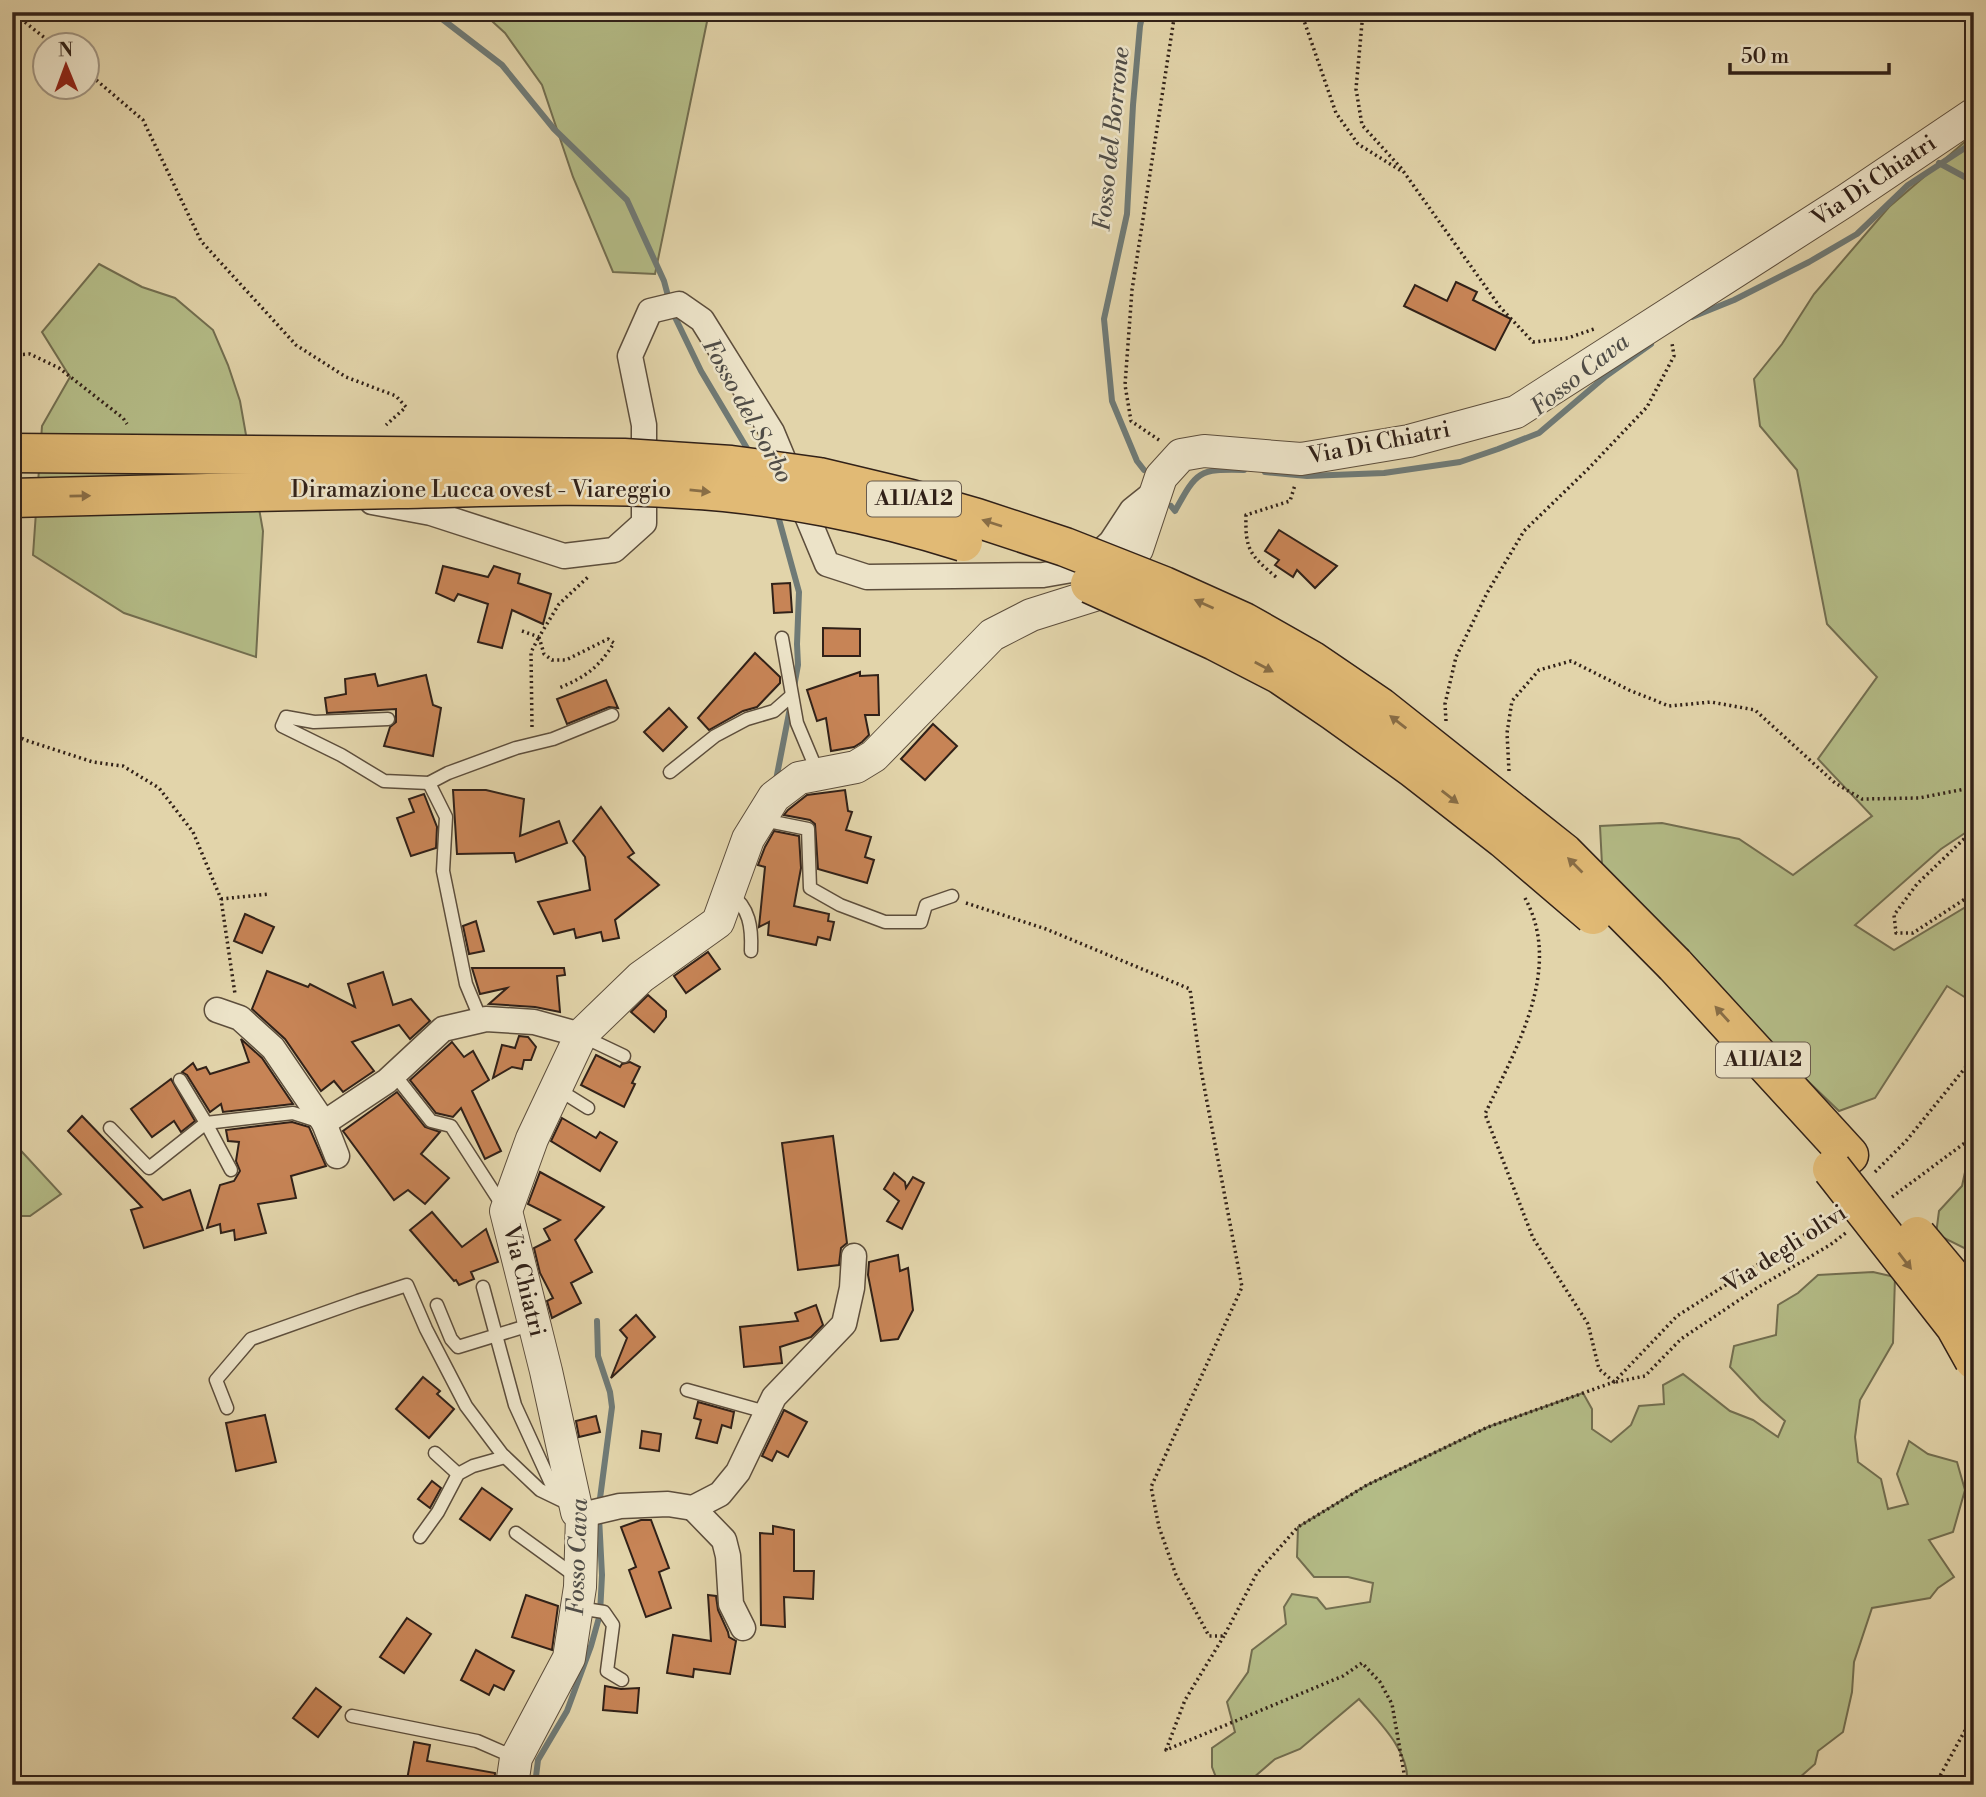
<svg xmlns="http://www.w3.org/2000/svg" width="1986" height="1797" font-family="'Libre Bodoni',serif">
  <rect width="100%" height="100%" fill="#e2d4aa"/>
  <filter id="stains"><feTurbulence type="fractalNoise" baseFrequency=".00286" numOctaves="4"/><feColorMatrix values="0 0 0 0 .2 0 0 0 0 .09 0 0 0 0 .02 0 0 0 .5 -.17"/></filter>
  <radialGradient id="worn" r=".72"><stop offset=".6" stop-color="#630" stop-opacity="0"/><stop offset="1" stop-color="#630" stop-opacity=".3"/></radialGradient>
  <!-- green -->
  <g fill="#b4bc87" stroke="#726e50" stroke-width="2">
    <polygon points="482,12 709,12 655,274 613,272 573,177 542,85 505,33"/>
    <polygon points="1974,134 1974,827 1941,849 1855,925 1894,950 1974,902 1974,1003 1947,986 1875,1098 1839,1111 1603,884 1600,826 1662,823 1739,839 1793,875 1872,816 1818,759 1877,677 1827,624 1797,470 1760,426 1754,379 1782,344 1814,294 1889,207"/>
    <polygon points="99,264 142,287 175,298 213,330 228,365 240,401 263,531 256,657 124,613 33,555 42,426 70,377 42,332"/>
    <polygon points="12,1141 61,1194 30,1216 12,1216"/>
    <polygon points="1974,1158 1974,1246 1966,1249 1936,1234 1939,1211 1962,1186 1967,1163"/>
    <path d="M 1873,1272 L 1895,1277 L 1893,1343 L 1860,1400 L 1855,1437 L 1858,1462 L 1881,1479 L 1888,1509 L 1908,1504 L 1897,1474 L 1909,1441 L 1928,1454 L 1957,1462 L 1965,1490 L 1953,1532 L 1929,1540 L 1954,1577 L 1938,1588 L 1930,1598 L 1872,1608 L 1854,1662 L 1852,1692 L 1843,1732 L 1818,1751 L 1815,1764 L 1791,1785 L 1407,1785 C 1411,1752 1379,1722 1359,1699 L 1300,1749 L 1275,1759 L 1245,1785 L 1219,1785 L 1212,1767 L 1212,1748 L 1235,1732 L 1227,1702 L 1248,1672 L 1252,1650 L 1286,1624 L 1284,1607 L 1292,1594 L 1317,1598 L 1326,1609 L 1370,1602 L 1373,1583 L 1348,1577 L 1314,1577 L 1297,1557 L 1298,1527 L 1367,1485 L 1488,1427 L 1583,1393 L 1592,1409 L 1592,1429 L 1611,1442 L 1631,1425 L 1639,1406 L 1664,1404 L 1663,1385 L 1683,1374 L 1730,1411 L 1753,1420 L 1778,1437 L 1785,1421 L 1761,1400 L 1730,1367 L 1734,1346 L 1776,1335 L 1778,1305 L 1798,1293 L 1818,1275 Z"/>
  </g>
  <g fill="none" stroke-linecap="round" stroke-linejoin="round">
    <!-- stream -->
    <g stroke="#6f7a76" stroke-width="6">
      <polyline points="433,12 502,65 554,129 627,200 664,281 668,296"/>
      <polyline points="1143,12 1140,26 1133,105 1127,214 1104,319 1112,401 1137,461 1144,470"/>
      <polyline points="1939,163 1974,182"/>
      <polyline points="672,311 701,371 751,455"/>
      <polyline points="1692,317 1734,300 1809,262 1857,234 1908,185 1974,142"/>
      <polyline points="1265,472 1307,476 1384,473 1460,462 1498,449 1539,433 1606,376 1651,344"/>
      <path d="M 1171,506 L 1175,511 C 1197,471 1198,469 1244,470"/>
      <polyline points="777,512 799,592 797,644 798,665 794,687"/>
      <polyline points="776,780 790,708"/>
      <polyline points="597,1321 598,1356 610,1392 612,1407 599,1506"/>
      <polyline points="535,1785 538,1760 567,1711 591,1646 600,1614 602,1575 599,1517"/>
    </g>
  </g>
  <!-- building -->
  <g fill="#c78456" stroke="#312118" stroke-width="2">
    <polygon points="1456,282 1477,292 1473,300 1511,319 1495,350 1404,306 1415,285 1447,301"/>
    <polygon points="1279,530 1337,566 1315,588 1297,570 1293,577 1275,565 1279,560 1265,551"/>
    <polygon points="443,566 488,577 494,566 520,574 518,583 551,594 543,624 512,610 502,648 478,642 488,604 458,594 454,601 436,593"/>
    <polygon points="790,583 792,612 774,613 772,584"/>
    <polygon points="823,628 860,629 860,656 823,656"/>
    <polygon points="755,653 780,677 780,683 757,707 743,711 709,730 698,718"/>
    <polygon points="860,672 860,676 878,675 879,715 865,715 869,735 862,742 854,747 831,751 826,718 817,721 807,690"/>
    <polygon points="375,674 378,686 426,675 433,705 441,708 433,756 384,746 390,727 396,722 396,709 327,713 325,698 346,694 345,679"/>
    <polygon points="606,680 618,708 609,707 567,724 557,699"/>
    <polygon points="669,708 687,727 663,751 644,732"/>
    <polygon points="933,724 957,746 925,780 901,759"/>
    <polygon points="453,790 486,790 524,799 520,836 559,821 567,843 516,862 514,853 457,854"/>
    <polygon points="845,790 848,811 852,812 846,830 871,837 865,857 874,860 867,883 818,869 815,824 810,820 784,815 788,810 807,795"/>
    <polygon points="424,794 437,827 436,848 411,856 397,818 414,812 409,799"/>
    <polygon points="601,807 634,853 628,857 659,885 615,920 619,938 603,941 601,932 576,938 574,929 554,934 538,902 590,890 585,857 573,841"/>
    <polygon points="774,831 799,836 801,868 794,906 829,914 828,921 834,922 830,940 818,937 816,945 768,935 769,922 759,927 765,867 758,865 765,847"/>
    <polygon points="245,914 274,927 262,953 234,941"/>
    <polygon points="476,921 484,951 469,954 463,926"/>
    <polygon points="708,952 720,969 686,993 674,976"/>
    <polygon points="472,968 564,968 565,975 557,976 560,1012 535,1007 489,1004 507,988 480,994"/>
    <polygon points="267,971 308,987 310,984 355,1007 348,984 383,972 393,1005 411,999 430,1021 410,1039 399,1025 352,1042 374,1071 343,1092 334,1081 321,1091 285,1039 252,1009"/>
    <polygon points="648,995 666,1011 666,1017 654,1032 631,1012"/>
    <polygon points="519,1036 528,1037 536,1047 531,1060 524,1060 522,1069 512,1067 493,1078 502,1045 515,1048"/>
    <polygon points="241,1039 262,1058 293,1104 223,1112 221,1104 210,1112 187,1075 182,1072 193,1063 197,1070 206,1067 210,1074 249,1062"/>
    <polygon points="452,1042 464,1057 473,1051 489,1080 472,1091 501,1151 485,1159 461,1108 453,1117 436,1113 410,1080"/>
    <polygon points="596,1055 620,1067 622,1064 630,1062 640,1067 632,1083 635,1084 624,1107 581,1085"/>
    <polygon points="171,1079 195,1121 181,1132 174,1121 152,1137 131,1109"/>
    <polygon points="397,1092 425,1127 440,1132 421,1154 449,1178 425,1204 408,1190 394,1200 343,1131"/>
    <polygon points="82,1116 163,1200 190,1190 203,1230 144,1248 131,1210 142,1207 68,1131"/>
    <polygon points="562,1118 596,1138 600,1132 617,1142 600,1171 551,1141"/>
    <polygon points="292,1122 309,1127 326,1166 291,1176 296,1198 258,1204 266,1233 235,1240 234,1230 221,1233 220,1224 207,1228 220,1185 234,1181 240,1171 236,1161 239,1142 228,1141 226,1130"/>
    <polygon points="833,1136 847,1243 841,1248 839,1265 798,1270 782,1143"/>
    <polygon points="540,1172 604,1207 575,1240 592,1272 571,1283 581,1303 552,1318 547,1301 553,1298 540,1273 534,1248 550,1240 544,1229 560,1220 528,1204"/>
    <polygon points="894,1173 905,1182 906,1188 913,1177 924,1183 902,1229 887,1221 899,1201 884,1189"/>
    <polygon points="432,1212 462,1247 486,1229 498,1262 471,1272 474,1279 459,1285 456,1280 454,1281 410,1230"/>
    <polygon points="898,1255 900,1271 908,1268 913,1310 898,1339 881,1341 868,1275 869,1262"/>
    <polygon points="816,1305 823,1325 811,1337 780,1347 782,1363 744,1367 740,1327 798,1321 795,1313"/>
    <polygon points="636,1315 655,1337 611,1378 627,1338 620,1330"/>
    <polygon points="423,1377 440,1391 437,1394 454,1409 429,1438 396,1409"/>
    <polygon points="698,1402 734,1412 731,1428 722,1425 717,1443 696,1438 701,1420 694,1418"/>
    <polygon points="784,1410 807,1422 788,1457 777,1451 772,1461 762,1456"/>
    <polygon points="265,1415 276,1462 236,1471 226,1423"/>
    <polygon points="596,1416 600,1432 579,1437 576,1421"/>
    <polygon points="642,1431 661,1434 659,1451 640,1448"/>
    <polygon points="432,1481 441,1488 430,1508 418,1499"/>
    <polygon points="482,1488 512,1509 490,1540 460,1519"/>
    <polygon points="641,1520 651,1520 669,1568 659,1572 671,1608 646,1617 629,1570 636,1567 621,1527"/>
    <polygon points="773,1526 794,1530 794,1571 814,1571 813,1599 784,1597 785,1627 761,1625 760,1533 773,1534"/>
    <polygon points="526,1595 558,1606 552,1650 512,1637"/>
    <polygon points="708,1595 716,1596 718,1610 728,1632 729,1637 736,1641 730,1674 694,1669 693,1677 667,1673 673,1635 711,1641"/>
    <polygon points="407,1618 431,1634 404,1673 380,1657"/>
    <polygon points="476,1650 514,1671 504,1690 494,1685 489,1695 461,1680"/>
    <polygon points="605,1686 621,1689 639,1688 637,1713 603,1710"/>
    <polygon points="316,1688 341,1707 318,1737 293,1718"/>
    <polygon points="414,1742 430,1745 427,1761 495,1773 494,1785 406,1785"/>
  </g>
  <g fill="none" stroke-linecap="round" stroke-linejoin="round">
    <defs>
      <g id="service">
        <polyline points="782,638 797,723 818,773"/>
        <polyline points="388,719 314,722 286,717 282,726 341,755 384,781 429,783 448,773 516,748 553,739 612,715"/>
        <polyline points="670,772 715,736 747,719 774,711 791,696"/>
        <polyline points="429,783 446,817 443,871 466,984 481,1020"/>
        <polyline points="763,820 808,829 810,888 840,905 885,922 921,922 926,905 952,896"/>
        <path d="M 729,893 C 750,907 752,928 751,951"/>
        <polyline points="584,1037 624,1056"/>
        <polyline points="394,1074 431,1121 451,1126 504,1208"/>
        <polyline points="180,1080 206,1123 293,1113 321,1122"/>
        <polyline points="556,1088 588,1108"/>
        <polyline points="110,1128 149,1168 206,1123 231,1170"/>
        <polyline points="483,1287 515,1405 553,1488 563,1498"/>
        <polyline points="437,1305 451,1339 458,1347 533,1324"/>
        <polyline points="687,1390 766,1412"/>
        <polyline points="227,1408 216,1380 251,1339 358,1301 407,1285 426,1329 466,1406 502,1454 540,1490 569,1504"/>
        <polyline points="435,1453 458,1474"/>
        <polyline points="516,1533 578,1578"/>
        <polyline points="420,1537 438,1512 458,1474 473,1466 505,1457"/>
        <polyline points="579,1608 604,1612 613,1625 607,1671 622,1680"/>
        <polyline points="352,1716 477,1741 516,1758"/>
      </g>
      <g id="minor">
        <polyline points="372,502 431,513 564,556 614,550 644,523 644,425 630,356 650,311 679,304 702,320 772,432 827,564 867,577 1043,575 1083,568 1111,542 1132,510 1157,490"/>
        <polyline points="217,1010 240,1018 273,1048 324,1123 337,1156"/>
        <polyline points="324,1123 387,1081 443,1029 486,1019 534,1022 581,1035"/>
        <polyline points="693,1508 724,1540 728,1556 731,1604 743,1628"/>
        <polyline points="582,1515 620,1506 668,1504 693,1508 720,1494 738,1472 774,1397 844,1324 852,1288 854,1256"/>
      </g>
      <polyline id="tertiary" points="512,1785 516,1758 569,1658 580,1587 582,1515 577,1512 546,1371 506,1211 532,1139 581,1035 641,977 718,922 748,839 774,797 799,778 856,767 874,756 992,635 1031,615 1104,592 1137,549 1161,477 1181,455 1204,451 1301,459 1409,441 1516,412 1845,201 1974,114"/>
      <polyline id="motorway" points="1675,965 1849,1155"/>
    </defs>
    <!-- service casing -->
    <use href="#service" stroke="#5d4e3c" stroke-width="15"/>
    <!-- minor casing -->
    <use href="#minor" stroke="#5d4e3c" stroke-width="27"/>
    <!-- tertiary casing -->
    <use href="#tertiary" stroke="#5d4e3c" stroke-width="34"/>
    <!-- motorway casing -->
    <use href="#motorway" stroke="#312118" stroke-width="41"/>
    <!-- path -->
    <g stroke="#312118" stroke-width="3.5" stroke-dasharray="2 3.5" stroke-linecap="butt">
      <polyline points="12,12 55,46"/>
      <polyline points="1301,12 1336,113 1358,144 1403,172"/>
      <polyline points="1363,12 1356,89 1362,125 1401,168 1500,307 1533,342 1568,338 1594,329"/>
      <polyline points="88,73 143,120 201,241 296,345 346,377 396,396 406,407 386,425"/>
      <polyline points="12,355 30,354 59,368 123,418 127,424"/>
      <polyline points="1159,440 1131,421 1125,385 1132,290 1175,12"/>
      <path d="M 1276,577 C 1250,555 1245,550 1246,515 L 1290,501 L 1295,485"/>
      <polyline points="522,631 539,637 559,604 588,577"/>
      <path d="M 539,637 L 544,654 L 552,660 L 566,660 L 608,639 L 614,643 C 599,667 586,677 559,688"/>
      <polyline points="1446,721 1445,704 1456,657 1487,593 1524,531 1588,469 1647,407 1674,356 1672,343"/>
      <polyline points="532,727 531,652 539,637"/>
      <polyline points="12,733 25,740 93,762 123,766 159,788 193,832 221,899 235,994"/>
      <polyline points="1509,771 1507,733 1512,701 1539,670 1571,661 1629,690 1669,706 1711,702 1755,710 1835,783 1862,799 1919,798 1965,789 1974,797"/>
      <polyline points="1974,834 1965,838 1917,884 1894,915 1896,933 1913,933 1974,893"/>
      <path d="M 1525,898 C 1564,969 1515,1050 1485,1114 L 1533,1238 L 1588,1324 L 1599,1369 L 1614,1382"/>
      <polyline points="221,899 269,894"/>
      <polyline points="966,903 1046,929 1190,989 1201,1070 1242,1287 1151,1487 1159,1527 1176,1575 1209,1636 1224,1636 1257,1573 1298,1527 1367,1485 1488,1427 1614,1382 1677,1316 1820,1225 1832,1214"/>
      <polyline points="1875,1172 1906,1141 1974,1057"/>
      <polyline points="1892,1197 1974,1136"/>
      <polyline points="1616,1382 1645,1376 1681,1339 1757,1288 1830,1245 1847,1232"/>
      <polyline points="1224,1636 1185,1700 1166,1750 1343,1676 1362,1663 1380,1682 1392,1704 1404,1773 1404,1785"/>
      <polyline points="1935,1785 1974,1714"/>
    </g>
    <!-- service -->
    <use href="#service" stroke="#ece3c8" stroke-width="12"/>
    <!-- minor -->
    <use href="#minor" stroke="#ece3c8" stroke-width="24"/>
    <!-- tertiary -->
    <use href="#tertiary" stroke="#ece3c8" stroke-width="32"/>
    <!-- motorway -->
    <use href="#motorway" stroke="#e1ba75" stroke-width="38"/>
    <defs>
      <g id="motorway-bridge">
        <polyline points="12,453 624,458 731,465 819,477 911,499 977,518 1065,547 1164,586 1244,622 1311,660 1380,707 1564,853 1675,965"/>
        <path d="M 12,498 C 141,495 269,491 398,489 C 493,487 588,483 683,489 C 776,494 875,514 963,542"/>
        <polyline points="1090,584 1215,641 1279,674 1335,712 1413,768 1504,839 1593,915"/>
        <polyline points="1832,1169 1955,1326 1974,1360"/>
        <polyline points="1917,1236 1974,1304"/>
      </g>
    </defs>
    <!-- motorway-bridge casing -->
    <use href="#motorway-bridge" stroke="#312118" stroke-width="41" stroke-linecap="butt"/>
    <!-- motorway-bridge -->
    <use href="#motorway-bridge" stroke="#e1ba75" stroke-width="38"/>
  </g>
  <!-- one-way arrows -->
  <defs><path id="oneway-solid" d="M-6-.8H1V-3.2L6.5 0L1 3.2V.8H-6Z" transform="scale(1.75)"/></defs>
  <g fill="#896e46">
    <use href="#oneway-solid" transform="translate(700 491) rotate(6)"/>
    <use href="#oneway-solid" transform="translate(80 496) rotate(-1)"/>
    <use href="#oneway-solid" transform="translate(992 523) rotate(-162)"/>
    <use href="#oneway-solid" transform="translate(1204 604) rotate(-156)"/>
    <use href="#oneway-solid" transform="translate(1264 667) rotate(28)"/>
    <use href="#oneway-solid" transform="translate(1398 722) rotate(-142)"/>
    <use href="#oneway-solid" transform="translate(1450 797) rotate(38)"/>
    <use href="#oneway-solid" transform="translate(1575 865) rotate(-135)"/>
    <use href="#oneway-solid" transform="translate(1722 1014) rotate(-132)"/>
    <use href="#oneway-solid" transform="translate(1905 1261) rotate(52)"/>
  </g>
  <g text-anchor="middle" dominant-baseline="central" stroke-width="5" stroke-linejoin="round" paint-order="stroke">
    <!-- shield labels -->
    <g fill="#ece3c8" stroke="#695b4d" stroke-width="2">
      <rect x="867" y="481.5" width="94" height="35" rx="5"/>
      <rect x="1716" y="1042.5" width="94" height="35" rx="5"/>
    </g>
    <g font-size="21" font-weight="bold" fill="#312118">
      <text x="914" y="499">A11/A12</text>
      <text x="1763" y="1060">A11/A12</text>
    </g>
    <!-- street labels -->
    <g font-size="23" fill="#312118" stroke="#ece3c8">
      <text transform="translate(1874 181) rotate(-34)">Via Di Chiatri</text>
      <text transform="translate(1379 443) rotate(-11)">Via Di Chiatri</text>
      <text x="481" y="490">Diramazione Lucca ovest - Viareggio</text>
      <text transform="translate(1785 1249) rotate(-33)">Via degli olivi</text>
      <text transform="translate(524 1281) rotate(76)">Via Chiatri</text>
    </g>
    <!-- water labels -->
    <g font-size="24" font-style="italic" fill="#504d47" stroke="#ece3c8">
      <text transform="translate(1112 139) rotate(-84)">Fosso del Borrone</text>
      <text transform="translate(1580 375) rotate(-38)">Fosso Cava</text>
      <text transform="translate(747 411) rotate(61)">Fosso del Sorbo</text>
      <text transform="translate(578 1557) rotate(-88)">Fosso Cava</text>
    </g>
  </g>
  <!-- margin -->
  <rect width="1986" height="1797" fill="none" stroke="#e2d4aa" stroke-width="42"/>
  <rect x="14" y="14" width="1958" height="1769" fill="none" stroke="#312118" stroke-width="3.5"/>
  <rect x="21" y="21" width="1944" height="1755" fill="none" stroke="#312118" stroke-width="2"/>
  <!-- north arrow -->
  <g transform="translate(66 66) rotate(359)"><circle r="33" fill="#ece3c8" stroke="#a19582" stroke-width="2"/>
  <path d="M0-5L12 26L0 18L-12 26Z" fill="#8f2418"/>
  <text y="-10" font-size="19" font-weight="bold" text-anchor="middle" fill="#312118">N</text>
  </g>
  <!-- scale -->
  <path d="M1730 63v10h159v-10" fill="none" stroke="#312118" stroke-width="3.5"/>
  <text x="1741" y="63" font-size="21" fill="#312118" stroke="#ece3c8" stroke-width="5" paint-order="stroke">50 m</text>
  <rect width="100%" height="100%" filter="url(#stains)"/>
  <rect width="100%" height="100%" fill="url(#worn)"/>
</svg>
